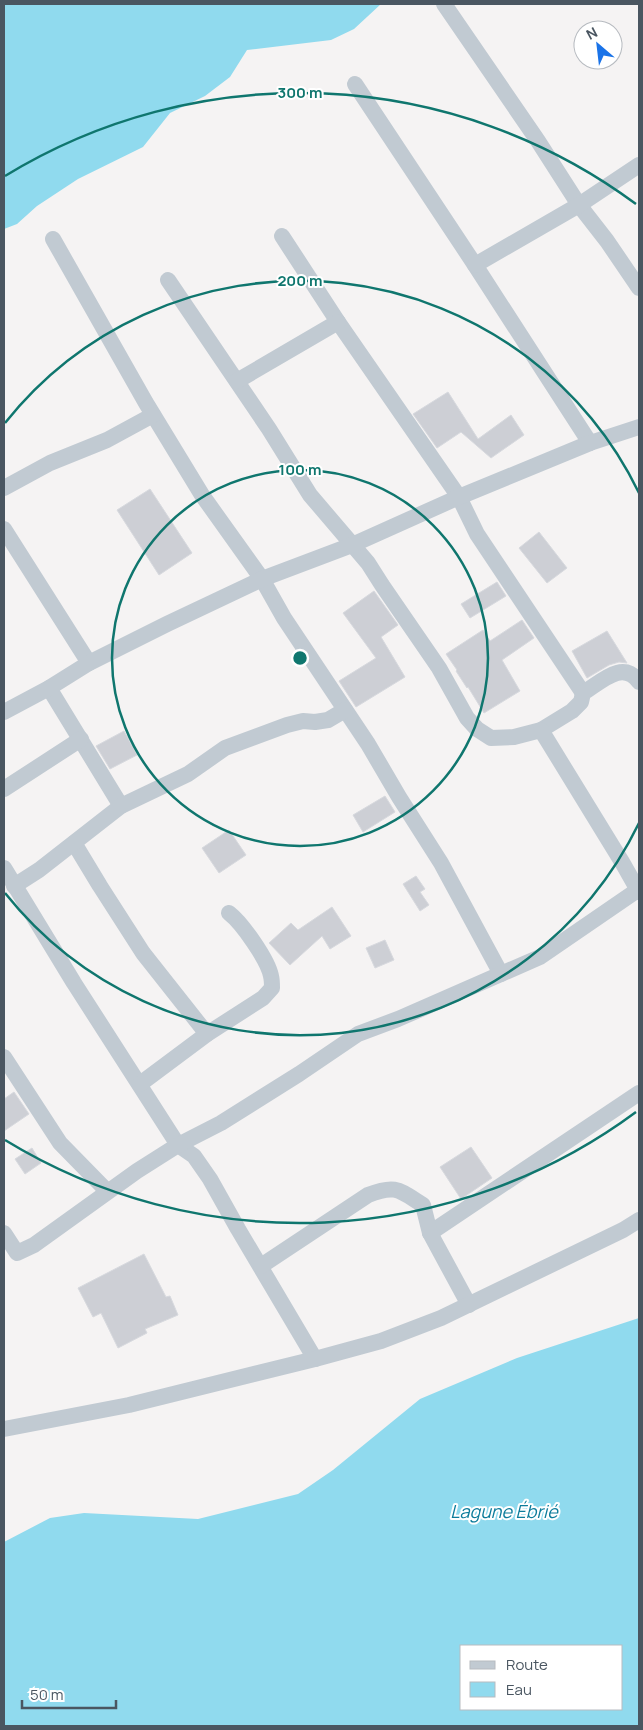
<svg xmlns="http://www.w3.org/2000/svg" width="643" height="1730" font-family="Manrope,sans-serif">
  <rect width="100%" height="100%" fill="#f5f3f3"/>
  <!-- water -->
  <g fill="#90daee" fill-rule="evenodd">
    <polygon points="4,4 381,4 354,29 331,40 247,50 230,77 205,96 170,113 143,147 78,179 37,206 17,224 4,229"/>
    <path d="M 639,1318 L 639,1726 L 4,1726 L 4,1542 L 50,1518 L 84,1513 L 198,1519 L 298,1494 L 333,1470 L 420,1399 L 517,1358 ZM 462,1646 L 622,1646 L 622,1709 L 462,1709 Z"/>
  </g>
  <!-- building -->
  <g fill="#cdcfd5" stroke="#d7d9de">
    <polygon points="448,392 478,439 511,415 524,435 491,458 461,432 437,448 413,414"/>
    <polygon points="150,489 192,553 159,575 117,510"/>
    <polygon points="539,532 567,568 547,583 519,548"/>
    <polygon points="497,582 506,596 470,618 461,604"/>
    <polygon points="374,591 398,625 381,637 405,677 356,707 339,681 376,658 343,613"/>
    <polygon points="522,620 534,638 502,660 520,691 484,713 468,687 467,688 456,671 457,670 446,654 483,630 490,641"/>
    <polygon points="607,631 627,663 619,662 609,665 587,678 572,651"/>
    <polygon points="124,731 137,755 110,769 96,746"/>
    <polygon points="385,796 395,812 363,832 353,815"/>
    <polygon points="229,830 246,855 219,873 202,848"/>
    <polygon points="416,876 425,889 420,892 429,905 420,911 403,884"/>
    <polygon points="332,907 351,936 330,949 322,936 290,965 269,943 291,923 298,930"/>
    <polygon points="385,940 394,960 375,968 366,948"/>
    <polygon points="14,1092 29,1114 4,1131 4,1099"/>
    <polygon points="471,1147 492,1178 461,1199 440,1167"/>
    <polygon points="32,1148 41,1163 25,1174 15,1159"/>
    <polygon points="144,1254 166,1297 170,1296 178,1315 145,1329 147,1333 118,1348 101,1313 93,1317 78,1288"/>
  </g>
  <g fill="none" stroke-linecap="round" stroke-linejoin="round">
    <!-- minor -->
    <g stroke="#c1cad2" stroke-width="16">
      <polyline points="444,4 538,141 579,205 607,241 639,288"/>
      <polyline points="355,84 475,265 590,443"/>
      <polyline points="282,236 338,322 459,497 477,534 583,693"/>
      <polyline points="53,239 146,403 202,495 262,579 284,618 368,744 399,797 441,863 501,974"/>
      <polyline points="475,265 579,205 639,165"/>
      <path d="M 168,280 L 269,429 L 310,495 L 368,563 L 382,585 L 439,668 L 467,718 L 477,729 L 491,738 L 514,737 L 541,730 L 572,711 L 581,702 L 583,693 C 601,682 623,659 639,682"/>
      <polyline points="237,381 338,322"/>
      <polyline points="4,488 50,463 107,440 153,415"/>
      <polyline points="4,529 89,663"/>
      <polyline points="49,688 121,806"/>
      <polyline points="4,712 49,688 89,663 167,624 262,579 352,545 459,497 590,443 639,427"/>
      <polyline points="541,730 622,862 639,892"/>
      <polyline points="4,789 81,739"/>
      <polyline points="74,843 100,886 143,953 207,1034"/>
      <polyline points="4,868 74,983 178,1145 194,1156 210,1179 238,1229 315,1359"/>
      <polyline points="14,886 39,870 121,806 188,774 225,748 287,725 303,721 315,722 328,720 345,710"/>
      <polyline points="4,1057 60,1143 107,1191"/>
      <path d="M 140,1084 L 207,1034 L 263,998 L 272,988 C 272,984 272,980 271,976 C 268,960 242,923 229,913"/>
      <polyline points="4,1233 17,1253 34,1245 137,1171 178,1145 221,1123 299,1074 358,1034 398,1019 540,957 639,889"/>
      <polyline points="430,1233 639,1093"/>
      <path d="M 261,1266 L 368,1195 C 396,1184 399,1190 423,1205 L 430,1233 L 469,1305"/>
      <polyline points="4,1429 129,1405 315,1359 381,1341 441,1318 623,1230 639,1220"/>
    </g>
  </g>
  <!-- distance rings -->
  <g fill="none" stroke="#0f766e" stroke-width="2.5">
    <circle cx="300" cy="658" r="188"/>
    <path d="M639 823A377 377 0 0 1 5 893M5 423A377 377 0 0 1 639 493"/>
    <path d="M636 1112A565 565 0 0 1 5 1140M5 176A565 565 0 0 1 636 204"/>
  </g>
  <g text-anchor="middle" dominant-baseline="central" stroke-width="4" stroke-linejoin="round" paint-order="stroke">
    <!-- water labels -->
    <g font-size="18" font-style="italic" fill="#0c7c9b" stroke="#fff">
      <text x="504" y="1511">Lagune Ébrié</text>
    </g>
  </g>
  <circle cx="300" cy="658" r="8" fill="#0f766e" stroke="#fff" stroke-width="2.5"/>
  <g font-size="15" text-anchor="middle" font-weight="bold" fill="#0f766e" stroke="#fff" stroke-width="4" stroke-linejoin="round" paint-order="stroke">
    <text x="300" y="98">300 m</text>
    <text x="300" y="286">200 m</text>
    <text x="300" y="475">100 m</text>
  </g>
  <!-- border -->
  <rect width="643" height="1730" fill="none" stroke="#4a5661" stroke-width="10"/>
  <!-- legend -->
  <rect x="460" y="1645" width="162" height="65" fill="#ffffff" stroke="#b7bbc0"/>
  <rect x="470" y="1661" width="25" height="8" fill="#c1cad2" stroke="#b7bbc0"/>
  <text x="506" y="1670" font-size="15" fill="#4a5661">Route</text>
  <rect x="470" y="1682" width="25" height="15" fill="#90daee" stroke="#b7bbc0"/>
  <text x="506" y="1695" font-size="15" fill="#4a5661">Eau</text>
  <!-- north arrow -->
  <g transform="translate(598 45) rotate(332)"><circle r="24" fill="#ffffff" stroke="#b7bbc0"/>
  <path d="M0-4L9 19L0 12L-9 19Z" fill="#1a73e8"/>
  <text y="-8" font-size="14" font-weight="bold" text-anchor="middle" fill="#4a5661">N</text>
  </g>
  <!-- scale -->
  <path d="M22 1700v8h94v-8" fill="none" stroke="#4a5661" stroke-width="2.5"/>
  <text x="30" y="1700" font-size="15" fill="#4a5661" stroke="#ffffff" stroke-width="4" paint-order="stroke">50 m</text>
</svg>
